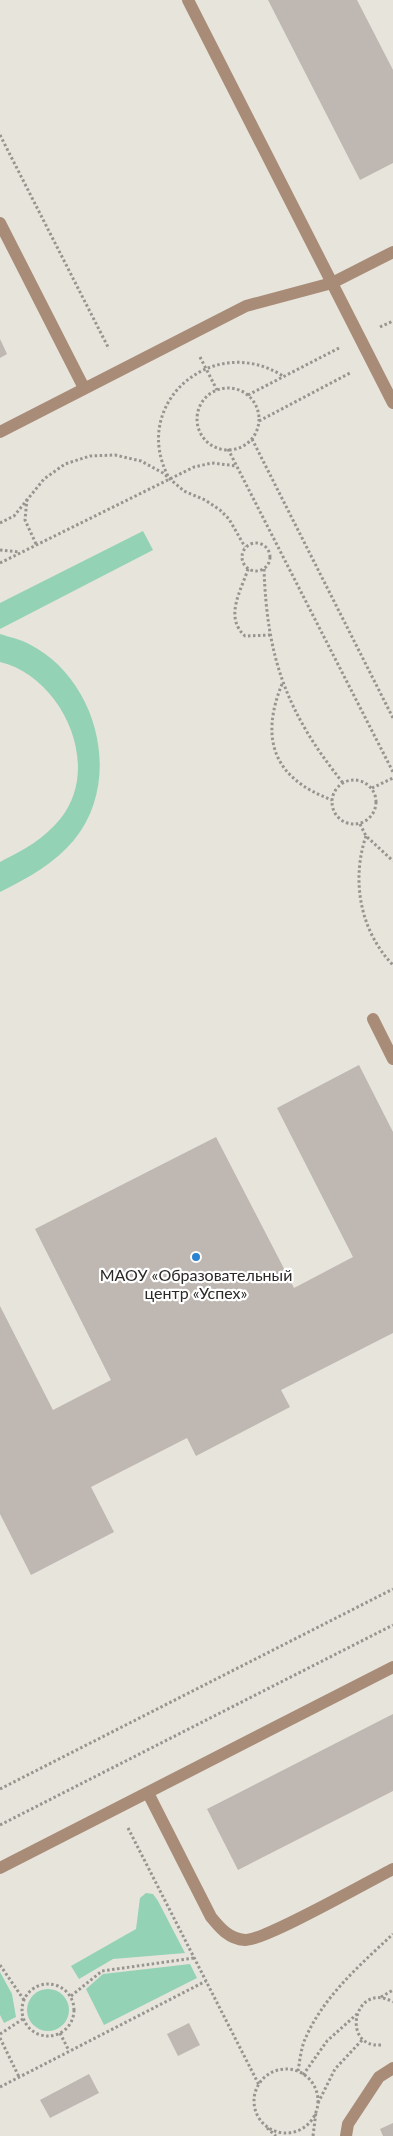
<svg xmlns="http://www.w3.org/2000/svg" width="393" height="2136" font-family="Lato,sans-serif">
  <rect width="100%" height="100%" fill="#e7e4dc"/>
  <!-- green -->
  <g fill="#93d2b4">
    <polygon points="143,531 153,550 0,629 0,603"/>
    <path d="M 0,634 C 9,637 20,639 29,644 C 97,678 124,779 74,840 C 54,864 28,878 0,892 L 0,862 C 25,849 43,840 61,818 C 103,765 61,676 0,662 Z"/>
    <polygon points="146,1893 153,1894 158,1901 185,1953 113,1959 79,1979 71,1966 136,1929 140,1898"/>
    <polygon points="190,1964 197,1978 104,2025 86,1989 103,1974"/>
    <polygon points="0,1972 12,1994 16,2017 4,2023 0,2015"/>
    <circle cx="48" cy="2010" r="21"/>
  </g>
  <!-- building -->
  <g fill="#beb7b2">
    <polygon points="268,0 357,0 393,70 393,163 360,180"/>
    <polygon points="0,339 7,354 0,358"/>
    <polygon points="359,1065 393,1132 393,1333 281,1390 290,1407 196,1456 187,1438 91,1487 114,1532 31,1575 0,1514 0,1306 53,1410 111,1380 35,1229 216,1137 294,1288 353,1257 277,1108"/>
    <polygon points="393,1714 393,1791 238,1870 207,1809"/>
    <polygon points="189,2023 200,2045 178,2056 167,2034"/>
    <polygon points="89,2074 99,2093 50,2118 40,2100"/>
    <polygon points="393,2123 393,2136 383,2136 380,2129"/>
  </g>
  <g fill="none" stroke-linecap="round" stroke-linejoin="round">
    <!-- path -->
    <g stroke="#97958f" stroke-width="3" stroke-dasharray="2.5 2.5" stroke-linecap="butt">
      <polyline points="0,135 109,349"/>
      <polyline points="380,327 393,321"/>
      <polyline points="200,357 217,390"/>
      <circle cx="228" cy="419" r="31"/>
      <polyline points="248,395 339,348"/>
      <polyline points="259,421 350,373"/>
      <polyline points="252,439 393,718"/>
      <polyline points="228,449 393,772"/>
      <path d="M 168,476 C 130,402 214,332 283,376"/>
      <polyline points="27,499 25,520 36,544"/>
      <polyline points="0,523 14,516 44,479 65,464 90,456 115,455 141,461 163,473 184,491 205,500 220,510 229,519 245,547"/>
      <circle cx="256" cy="557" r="14"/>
      <polyline points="0,550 19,552"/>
      <polyline points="0,563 194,467 212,463 237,466"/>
      <path d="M 248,569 C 241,591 224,617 245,636 L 270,635"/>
      <path d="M 264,569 C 267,659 287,713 343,783"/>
      <path d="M 282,684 C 259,741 275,779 332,800"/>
      <circle cx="354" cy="802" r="22"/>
      <polyline points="372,788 393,778"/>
      <polyline points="360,824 366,836 393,861"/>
      <path d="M 366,836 C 351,880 360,931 393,965"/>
      <polyline points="0,1789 393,1589"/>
      <polyline points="0,1825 393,1625"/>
      <polyline points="128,1828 259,2085"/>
      <polyline points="0,1965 24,2000"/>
      <circle cx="48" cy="2010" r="26"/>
      <polyline points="71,1996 102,1971 194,1958"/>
      <polyline points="381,1997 393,1990"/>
      <polyline points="60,2033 69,2051"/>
      <polyline points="0,2034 23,2019"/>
      <polyline points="0,2038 19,2077"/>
      <path d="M 381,2045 C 340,2048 354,1980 393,2002"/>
      <circle cx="286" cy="2101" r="32"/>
      <path d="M 298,2071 C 300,2060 301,2047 306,2037 C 324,1996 361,1964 393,1934"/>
      <polyline points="303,2075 327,2041 357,2014"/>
      <polyline points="0,2087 206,1981"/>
      <polyline points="318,2103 335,2069 363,2039"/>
      <polyline points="267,2128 276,2136"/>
      <polyline points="313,2136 316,2112"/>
    </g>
    <!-- service -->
    <g stroke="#a88c77" stroke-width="12">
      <polyline points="188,0 393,403"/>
      <polyline points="0,223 84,388"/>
      <polyline points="0,432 246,306 332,283 393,252"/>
      <polyline points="373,1019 393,1059"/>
      <path d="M 148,1793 L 211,1917 C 220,1928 229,1939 245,1940 C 264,1941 369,1881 393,1869"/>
      <polyline points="0,1868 393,1667"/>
      <polyline points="346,2136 348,2124 379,2077 393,2068"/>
    </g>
  </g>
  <!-- markers -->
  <circle fill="#2a82d0" stroke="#fff" stroke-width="2" cx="196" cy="1257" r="5"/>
  <g text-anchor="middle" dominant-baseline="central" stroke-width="4.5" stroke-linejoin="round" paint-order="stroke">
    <!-- poi labels -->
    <g font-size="16" fill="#2a2926" stroke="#fff">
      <text x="196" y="1274">МАОУ «Образовательный<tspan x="196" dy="18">центр «Успех»</tspan></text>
    </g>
  </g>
</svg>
